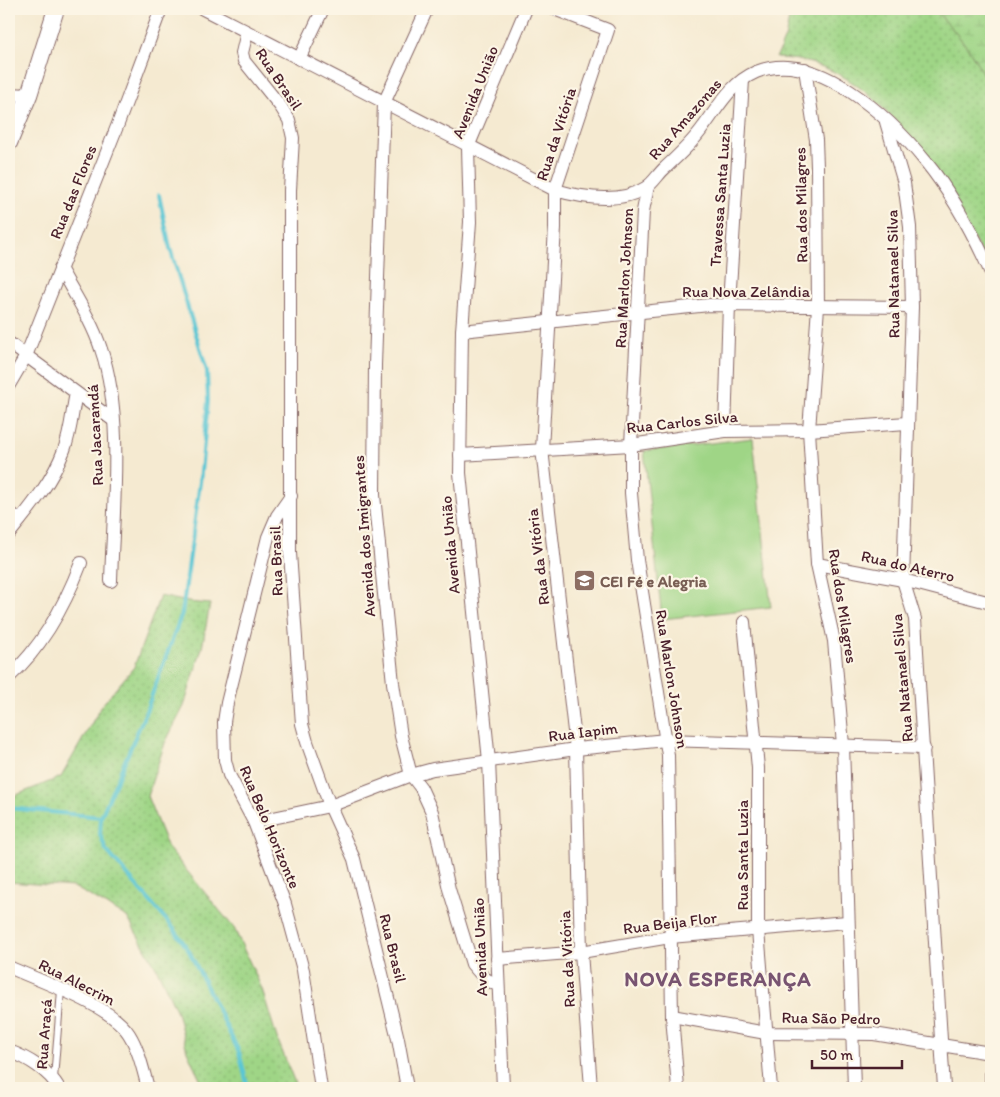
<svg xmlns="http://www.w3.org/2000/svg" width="1000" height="1097" font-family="Itim,sans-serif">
  <defs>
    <pattern id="grass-dots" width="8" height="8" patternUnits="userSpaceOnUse" patternTransform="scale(1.25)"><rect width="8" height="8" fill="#9fd586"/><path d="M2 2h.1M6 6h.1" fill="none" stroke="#8ab674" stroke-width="1.8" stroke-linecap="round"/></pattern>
    <pattern id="wetland-marsh" width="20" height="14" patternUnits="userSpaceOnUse" patternTransform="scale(1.25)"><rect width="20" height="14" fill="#9fd586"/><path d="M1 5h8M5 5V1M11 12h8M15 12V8" fill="none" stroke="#8ab674"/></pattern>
  </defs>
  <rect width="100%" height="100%" fill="#fcf5e5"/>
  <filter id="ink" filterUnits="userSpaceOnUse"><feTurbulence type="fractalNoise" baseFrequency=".02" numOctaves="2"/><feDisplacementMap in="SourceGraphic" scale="10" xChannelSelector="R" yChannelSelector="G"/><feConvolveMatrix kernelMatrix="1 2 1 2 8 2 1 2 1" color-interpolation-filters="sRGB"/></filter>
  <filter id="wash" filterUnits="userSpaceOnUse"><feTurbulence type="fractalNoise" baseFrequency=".0096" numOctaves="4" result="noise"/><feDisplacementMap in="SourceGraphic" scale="20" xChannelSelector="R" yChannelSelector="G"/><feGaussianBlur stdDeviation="1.12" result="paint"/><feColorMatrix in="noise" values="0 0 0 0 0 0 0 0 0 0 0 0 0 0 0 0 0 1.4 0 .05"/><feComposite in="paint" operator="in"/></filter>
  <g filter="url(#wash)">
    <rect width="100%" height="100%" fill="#f5ead1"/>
    <!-- grass -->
    <g fill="url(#grass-dots)" stroke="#747a58">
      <path d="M 791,9 L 934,9 C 958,34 975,53 988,86 L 991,88 L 991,269 C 943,189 885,59 776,58 L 785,38 Z"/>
      <polygon points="160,596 188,602 210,604 202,648 184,706 165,743 147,796 168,848 234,928 262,989 277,1038 297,1088 204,1088 187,1051 177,1012 157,969 127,917 74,887 9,882 9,798 61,777 102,705 134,667"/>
    </g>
    <!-- wetland -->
    <path fill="url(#wetland-marsh)" stroke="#747a58" d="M 934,9 L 991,9 L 991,88 L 988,86 C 975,53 958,34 934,9 Z"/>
    <!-- garden -->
    <polygon fill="#9fd586" stroke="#747a58" points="753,438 771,607 662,619 644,451"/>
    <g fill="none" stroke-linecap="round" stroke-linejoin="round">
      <!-- stream -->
      <g stroke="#5ac6d4" stroke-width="4">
        <polyline points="159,195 170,248 207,371 208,401 200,482 182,613 145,714 101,817 100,834 106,850 174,929 189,951 239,1052 248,1088"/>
        <polyline points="9,808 101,817"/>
      </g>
    </g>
  </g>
  <g filter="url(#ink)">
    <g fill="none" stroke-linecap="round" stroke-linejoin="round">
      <defs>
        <polyline id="service" points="54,1079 61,990"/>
        <g id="minor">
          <path d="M 203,9 L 555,190 C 583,198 621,204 647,187 C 654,182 659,173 665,168 C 679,155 693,142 704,126 C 719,106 731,83 756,72 C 816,47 891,119 926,162 C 953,195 974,235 991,273"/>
          <polyline points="427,9 384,103 375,365 374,495 393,683 401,736 411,775 421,788 432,812 449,889 472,964 484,978 497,985"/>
          <polyline points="554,9 608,30 555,190 555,228 542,449 576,749 581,952 591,1088"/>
          <polyline points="247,32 242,53 244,61 281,107 289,120 293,138 290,190 290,553 302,724 307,742 330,806 354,859 398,1039 407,1088"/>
          <polyline points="299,59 323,9"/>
          <polyline points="805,69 816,140 817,167 818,307 809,430 817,564 834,641 843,745 854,1088"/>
          <polyline points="9,94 29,95"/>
          <polyline points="886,122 904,183 910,227 912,307 903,580 915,619 944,1088"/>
          <polyline points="648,186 643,211 631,445 631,493 637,560 668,755 672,1016 678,1088"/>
          <path d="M 60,268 C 74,294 92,321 101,349 C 124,415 113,511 111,581"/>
          <polyline points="462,331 709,305 912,307"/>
          <polyline points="9,343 113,420"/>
          <polyline points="9,385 26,356 118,124 161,9"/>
          <polyline points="725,431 729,304 743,80"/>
          <polyline points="460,455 631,445 725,431 809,430 907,423"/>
          <polyline points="291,496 277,516 268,537 227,703 224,722 225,760 229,775 254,822 285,904 303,970 321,1088"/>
          <polyline points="9,512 20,520"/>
          <path d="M 9,534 C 30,508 52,482 64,450 C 71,432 72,412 76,393"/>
          <polyline points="817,564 903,580 991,603"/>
          <polyline points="744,622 758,768 758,930 771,1088"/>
          <path d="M 9,677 C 43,646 65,605 81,563"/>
          <polyline points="254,822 330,806 411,775 433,769 576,749 666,740 924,748"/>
          <polyline points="497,959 581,952 670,937 847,922"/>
          <path d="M 9,967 C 41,982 110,1004 129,1034 C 139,1050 143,1070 148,1088"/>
          <polyline points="672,1016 766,1033 874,1034 990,1053"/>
          <polyline points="991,1045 991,1087"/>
          <path d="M 9,1051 C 28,1058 49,1071 59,1088"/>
          <polyline points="503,1088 489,761 460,473 462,331 470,222 468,147 526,9"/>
        </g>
        <polyline id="tertiary" points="9,143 29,95 56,9"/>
      </defs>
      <!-- service casing -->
      <use href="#service" stroke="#866665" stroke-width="8"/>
      <!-- minor casing -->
      <use href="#minor" stroke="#866665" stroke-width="14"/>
      <!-- tertiary casing -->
      <use href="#tertiary" stroke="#866665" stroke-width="18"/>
      <!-- service -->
      <use href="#service" stroke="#fff" stroke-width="6"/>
      <!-- minor -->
      <use href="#minor" stroke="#fff" stroke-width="12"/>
      <!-- tertiary -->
      <use href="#tertiary" stroke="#fff" stroke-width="16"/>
    </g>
  </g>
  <!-- icons -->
  <defs>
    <symbol id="school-square" viewBox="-11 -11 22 22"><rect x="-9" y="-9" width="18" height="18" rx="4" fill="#8d6e63" stroke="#fcf5e5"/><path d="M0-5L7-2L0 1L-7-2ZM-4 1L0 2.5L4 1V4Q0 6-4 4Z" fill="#fff"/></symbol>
  </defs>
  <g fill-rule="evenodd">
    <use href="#school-square" x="572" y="568" width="25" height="25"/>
  </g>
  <g text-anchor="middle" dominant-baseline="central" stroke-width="4.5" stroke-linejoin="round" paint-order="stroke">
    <!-- street labels -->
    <g font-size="16" fill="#4a1f2b" stroke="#fcf5e5">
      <text transform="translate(279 79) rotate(56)">Rua Brasil</text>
      <text transform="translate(475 92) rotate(-68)">Avenida União</text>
      <text transform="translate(685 119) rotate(-49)">Rua Amazonas</text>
      <text transform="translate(556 134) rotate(-72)">Rua da Vitória</text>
      <text transform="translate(73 192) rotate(-68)">Rua das Flores</text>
      <text transform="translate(720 195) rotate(-86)">Travessa Santa Luzia</text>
      <text transform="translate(801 205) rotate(-91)">Rua dos Milagres</text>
      <text transform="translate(893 274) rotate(-91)">Rua Natanael Silva</text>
      <text transform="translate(624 278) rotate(-87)">Rua Marlon Johnson</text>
      <text x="746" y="291">Rua Nova Zelândia</text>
      <text transform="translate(682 422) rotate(-6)">Rua Carlos Silva</text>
      <text transform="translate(95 435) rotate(-93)">Rua Jacarandá</text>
      <text transform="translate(364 536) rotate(-94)">Avenida dos Imigrantes</text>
      <text transform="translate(450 545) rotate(-95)">Avenida União</text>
      <text transform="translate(538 557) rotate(-97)">Rua da Vitória</text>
      <text transform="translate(276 561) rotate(-92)">Rua Brasil</text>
      <text transform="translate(908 566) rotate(13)">Rua do Aterro</text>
      <text transform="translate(843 606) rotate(81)">Rua dos Milagres</text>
      <text transform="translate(902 678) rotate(-95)">Rua Natanael Silva</text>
      <text transform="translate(672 679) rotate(81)">Rua Marlon Johnson</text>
      <text transform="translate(583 732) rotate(-7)">Rua Iapim</text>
      <text transform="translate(270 827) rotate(67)">Rua Belo Horizonte</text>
      <text transform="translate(742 855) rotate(-90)">Rua Santa Luzia</text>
      <text transform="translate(670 923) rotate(-7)">Rua Beija Flor</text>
      <text transform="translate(480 947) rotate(-92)">Avenida União</text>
      <text transform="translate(393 948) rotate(76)">Rua Brasil</text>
      <text transform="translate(567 959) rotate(-93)">Rua da Vitória</text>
      <text transform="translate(77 982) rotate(27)">Rua Alecrim</text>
      <text transform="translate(831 1018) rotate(1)">Rua São Pedro</text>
      <text transform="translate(44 1034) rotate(-86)">Rua Araçá</text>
    </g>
    <!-- education labels -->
    <g font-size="16" font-weight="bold" fill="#785e54" stroke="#fcf5e5" text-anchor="start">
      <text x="600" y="581">CEI Fé e Alegria</text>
    </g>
    <!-- district labels -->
    <g font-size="21" font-weight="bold" letter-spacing="1" fill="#785471" stroke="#fcf5e5">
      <text x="718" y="978">NOVA ESPERANÇA</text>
    </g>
  </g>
  <!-- margin -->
  <rect width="1000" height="1097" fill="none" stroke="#fcf5e5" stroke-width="30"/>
  <!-- scale -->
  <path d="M812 1060v8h90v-8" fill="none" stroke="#4a1f2b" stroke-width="2.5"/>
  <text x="820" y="1060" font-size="15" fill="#4a1f2b" stroke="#fcf5e5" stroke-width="4" paint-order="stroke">50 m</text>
</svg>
